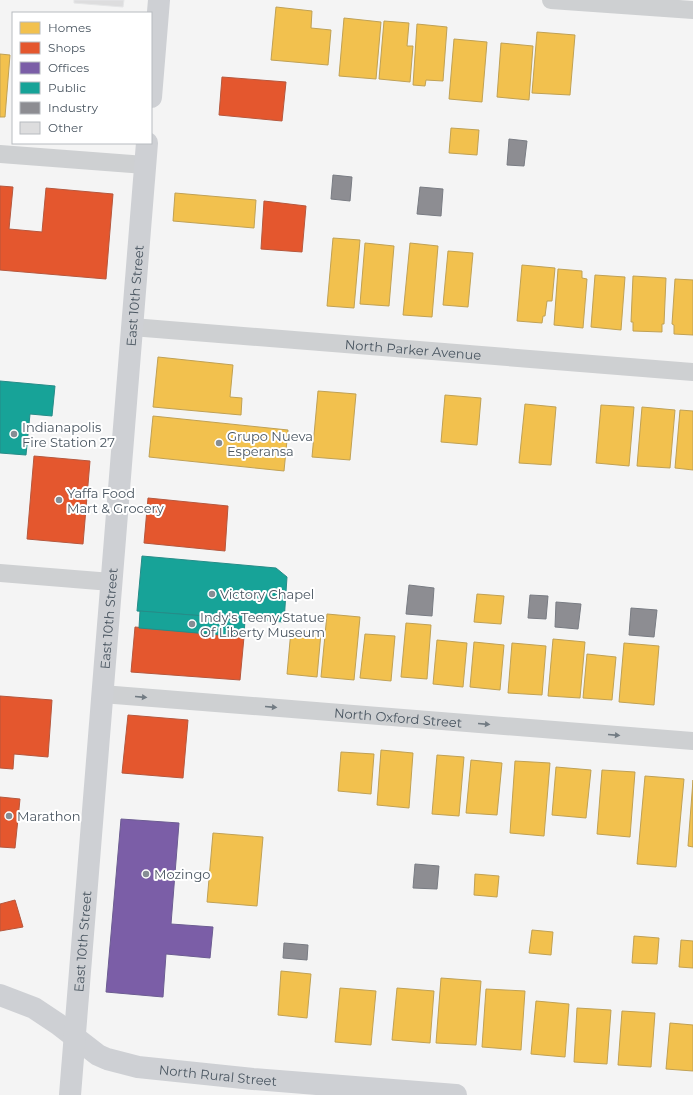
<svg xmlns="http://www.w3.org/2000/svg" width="693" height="1095" font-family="Montserrat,sans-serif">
  <rect width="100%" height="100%" fill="#f4f4f4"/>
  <!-- homes -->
  <g fill="#f2c14e" stroke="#c0a154">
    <polygon points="276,7 312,11 311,28 331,30 328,65 271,60"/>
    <polygon points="344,18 381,22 376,79 339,76"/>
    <polygon points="384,21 409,23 407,46 413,46 410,82 379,79"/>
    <polygon points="417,24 447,27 443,81 426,80 425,86 413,85"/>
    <polygon points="537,32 575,35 570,95 532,93"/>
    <polygon points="454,39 487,42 482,102 449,99"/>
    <polygon points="501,43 533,46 529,100 497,97"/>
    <polygon points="0,54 10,55 5,117 0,117"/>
    <polygon points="451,128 479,130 477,155 449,153"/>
    <polygon points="175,193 256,200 254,228 173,221"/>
    <polygon points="333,238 360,240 354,308 327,306"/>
    <polygon points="365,243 394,246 389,306 360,304"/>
    <polygon points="410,243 438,246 432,317 403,315"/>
    <polygon points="448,251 473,253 468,307 443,305"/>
    <polygon points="522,265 555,268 552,301 547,301 545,316 543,316 542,323 517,321"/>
    <polygon points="558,269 582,271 582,278 587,279 583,328 554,325"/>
    <polygon points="595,275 625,277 621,330 591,327"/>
    <polygon points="633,276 666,278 664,324 662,324 662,332 633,331 633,322 631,322"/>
    <polygon points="675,279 693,280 693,335 674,334 674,325 672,324"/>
    <polygon points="158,357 233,365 230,397 242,398 241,415 153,407"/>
    <polygon points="318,391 356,394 350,460 312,457"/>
    <polygon points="445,395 481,398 477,445 441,442"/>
    <polygon points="525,404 556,407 551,465 519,463"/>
    <polygon points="601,405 634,407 629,466 596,463"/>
    <polygon points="642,407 675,410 670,468 637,466"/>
    <polygon points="680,410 693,411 693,470 675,468"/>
    <polygon points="153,416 288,430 284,471 149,457"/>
    <polygon points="477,594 504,596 501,624 474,622"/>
    <polygon points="327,614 360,617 354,680 321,677"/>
    <polygon points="406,623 431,625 427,679 401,677"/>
    <polygon points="291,630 321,633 317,677 287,674"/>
    <polygon points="365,634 395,636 391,681 360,678"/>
    <polygon points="553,639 585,642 580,698 548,696"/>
    <polygon points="437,640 467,643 463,687 433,684"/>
    <polygon points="474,642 504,645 500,690 470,687"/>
    <polygon points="512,643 546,646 542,695 508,693"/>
    <polygon points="624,643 659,646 654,705 619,702"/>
    <polygon points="587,654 616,657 612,700 583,698"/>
    <polygon points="381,750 413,753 409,808 377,805"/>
    <polygon points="341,752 374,754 371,794 338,791"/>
    <polygon points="437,755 464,757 459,816 432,814"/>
    <polygon points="471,760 502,763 497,815 466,813"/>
    <polygon points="515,761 550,763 544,836 510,833"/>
    <polygon points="556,767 591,770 586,818 552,815"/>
    <polygon points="602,770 635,772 630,837 597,834"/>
    <polygon points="645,776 684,779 676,867 637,864"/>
    <polygon points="693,780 693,847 688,846"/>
    <polygon points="213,833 263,837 257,906 207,902"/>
    <polygon points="475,874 499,876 497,897 474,895"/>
    <polygon points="532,930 553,932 551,955 529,953"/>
    <polygon points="634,936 659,938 657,964 632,963"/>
    <polygon points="681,940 693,941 693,968 679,967"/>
    <polygon points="281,971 311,974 307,1018 278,1015"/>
    <polygon points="441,978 481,981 476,1045 436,1043"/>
    <polygon points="340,988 376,991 371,1045 335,1042"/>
    <polygon points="397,988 434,991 430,1043 392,1040"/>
    <polygon points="486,989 525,991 521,1050 482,1047"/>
    <polygon points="536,1001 569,1004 565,1057 531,1054"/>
    <polygon points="577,1008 611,1010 607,1064 574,1062"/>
    <polygon points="622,1011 655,1013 651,1067 618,1065"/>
    <polygon points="670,1023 693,1025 693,1071 666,1069"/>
  </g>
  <!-- shops -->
  <g fill="#e4572e" stroke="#b6573d">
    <polygon points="222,77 286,82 282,121 219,115"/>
    <polygon points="0,186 13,187 9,229 42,232 46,188 113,194 106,279 0,270"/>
    <polygon points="264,201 306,206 302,252 261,249"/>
    <polygon points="34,456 90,461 83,544 27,539"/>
    <polygon points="148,498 228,506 225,551 144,543"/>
    <polygon points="135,627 244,637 240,680 131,672"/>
    <polygon points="0,696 52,700 48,757 14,754 13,769 0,768"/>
    <polygon points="128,715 188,720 183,778 122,773"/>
    <polygon points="0,797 20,799 15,848 0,847"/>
    <polygon points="15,900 23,927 0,931 0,904"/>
  </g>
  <!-- offices -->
  <polygon fill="#7b5ea7" stroke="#6c5c92" points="121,819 179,823 171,924 213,927 210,958 166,954 163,997 106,992"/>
  <!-- public -->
  <g fill="#17a398" stroke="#268c88">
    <polygon points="0,381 55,386 52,416 30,414 26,455 0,453"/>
    <polygon points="142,556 276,568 287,577 284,622 137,611"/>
    <polygon points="140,611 245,619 244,637 139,628"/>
  </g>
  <!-- industry -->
  <g fill="#8d8d92" stroke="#797c83">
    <polygon points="509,139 527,141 524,166 507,165"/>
    <polygon points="333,175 352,177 350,201 331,199"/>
    <polygon points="420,187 443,189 441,216 417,214"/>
    <polygon points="409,585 434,588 432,616 406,614"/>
    <polygon points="530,595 548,596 546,619 528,618"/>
    <polygon points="556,602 581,604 578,629 555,627"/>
    <polygon points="631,608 657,610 654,637 629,635"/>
    <polygon points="415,864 439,866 437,889 413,888"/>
    <polygon points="284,943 308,945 307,960 283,958"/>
  </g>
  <!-- building -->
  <polygon fill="#ddddde" stroke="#e5e6e7" points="74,0 124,0 123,7 74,3"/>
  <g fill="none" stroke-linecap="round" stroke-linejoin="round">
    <!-- minor -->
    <g stroke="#ced0d2" stroke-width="18">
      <polyline points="551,0 693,10"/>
      <polyline points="0,154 145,165"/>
      <path id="s1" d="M 132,327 L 693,372"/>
      <polyline points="0,573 111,582"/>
      <path id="s2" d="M 102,694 L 693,741"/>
    </g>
    <!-- secondary -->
    <g stroke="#ced0d4" stroke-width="22">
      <polyline points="151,97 159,0"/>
      <path id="s3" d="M 0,995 L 34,1008 L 58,1024 L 98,1055 L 107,1059 L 138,1067 L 253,1079 L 456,1095"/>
      <path id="s4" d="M 70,1095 L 147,143"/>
    </g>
  </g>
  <!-- one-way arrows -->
  <defs><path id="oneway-solid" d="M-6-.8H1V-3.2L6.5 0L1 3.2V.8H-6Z"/></defs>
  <g fill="#727b83">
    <use href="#oneway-solid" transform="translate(141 697) rotate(5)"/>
    <use href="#oneway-solid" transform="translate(271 707) rotate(5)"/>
    <use href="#oneway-solid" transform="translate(484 724) rotate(5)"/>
    <use href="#oneway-solid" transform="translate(614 735) rotate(5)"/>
  </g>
  <!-- markers -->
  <g fill="#868d94" stroke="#fff" stroke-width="1.5">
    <circle cx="14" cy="434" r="4"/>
    <circle cx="219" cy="443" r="4"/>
    <circle cx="59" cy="500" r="4"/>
    <circle cx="212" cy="594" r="4"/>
    <circle cx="192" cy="624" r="4"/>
    <circle cx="9" cy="816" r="4"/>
    <circle cx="146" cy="874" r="4"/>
  </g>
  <g text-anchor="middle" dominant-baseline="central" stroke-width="4" stroke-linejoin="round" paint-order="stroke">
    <!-- street labels -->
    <g font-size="13" fill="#4a5661" stroke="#fff">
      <text stroke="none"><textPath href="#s4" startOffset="802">East 10th Street</textPath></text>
      <text stroke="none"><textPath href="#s1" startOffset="282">North Parker Avenue</textPath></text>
      <text stroke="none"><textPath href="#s4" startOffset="478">East 10th Street</textPath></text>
      <text stroke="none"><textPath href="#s2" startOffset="297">North Oxford Street</textPath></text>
      <text stroke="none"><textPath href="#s4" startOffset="154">East 10th Street</textPath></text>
      <text stroke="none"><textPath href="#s3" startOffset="238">North Rural Street</textPath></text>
    </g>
    <!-- poi labels -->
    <g font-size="13" fill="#4a5661" stroke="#fff" text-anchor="start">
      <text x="22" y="427">Indianapolis<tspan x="22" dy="15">Fire Station 27</tspan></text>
      <text x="227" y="436">Grupo Nueva<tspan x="227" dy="15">Esperansa</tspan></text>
      <text x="67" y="493">Yaffa Food<tspan x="67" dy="15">Mart &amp; Grocery</tspan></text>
      <text x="220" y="594">Victory Chapel</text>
      <text x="200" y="617">Indy's Teeny Statue<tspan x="200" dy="15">Of Liberty Museum</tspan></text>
      <text x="17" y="816">Marathon</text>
      <text x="154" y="874">Mozingo</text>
    </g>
  </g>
  <!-- legend -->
  <rect x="12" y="12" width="140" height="132" fill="#ffffff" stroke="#b7bbc0"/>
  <rect x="20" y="22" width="20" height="12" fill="#f2c14e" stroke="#b7bbc0"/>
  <text x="48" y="32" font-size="12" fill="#4a5661">Homes</text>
  <rect x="20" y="42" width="20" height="12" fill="#e4572e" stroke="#b7bbc0"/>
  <text x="48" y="52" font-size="12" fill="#4a5661">Shops</text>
  <rect x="20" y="62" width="20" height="12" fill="#7b5ea7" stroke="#b7bbc0"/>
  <text x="48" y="72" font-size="12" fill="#4a5661">Offices</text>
  <rect x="20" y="82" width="20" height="12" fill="#17a398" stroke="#b7bbc0"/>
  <text x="48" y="92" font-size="12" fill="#4a5661">Public</text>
  <rect x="20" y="102" width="20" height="12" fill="#8d8d92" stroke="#b7bbc0"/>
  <text x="48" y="112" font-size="12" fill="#4a5661">Industry</text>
  <rect x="20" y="122" width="20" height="12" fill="#ddddde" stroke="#b7bbc0"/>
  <text x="48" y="132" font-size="12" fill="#4a5661">Other</text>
</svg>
